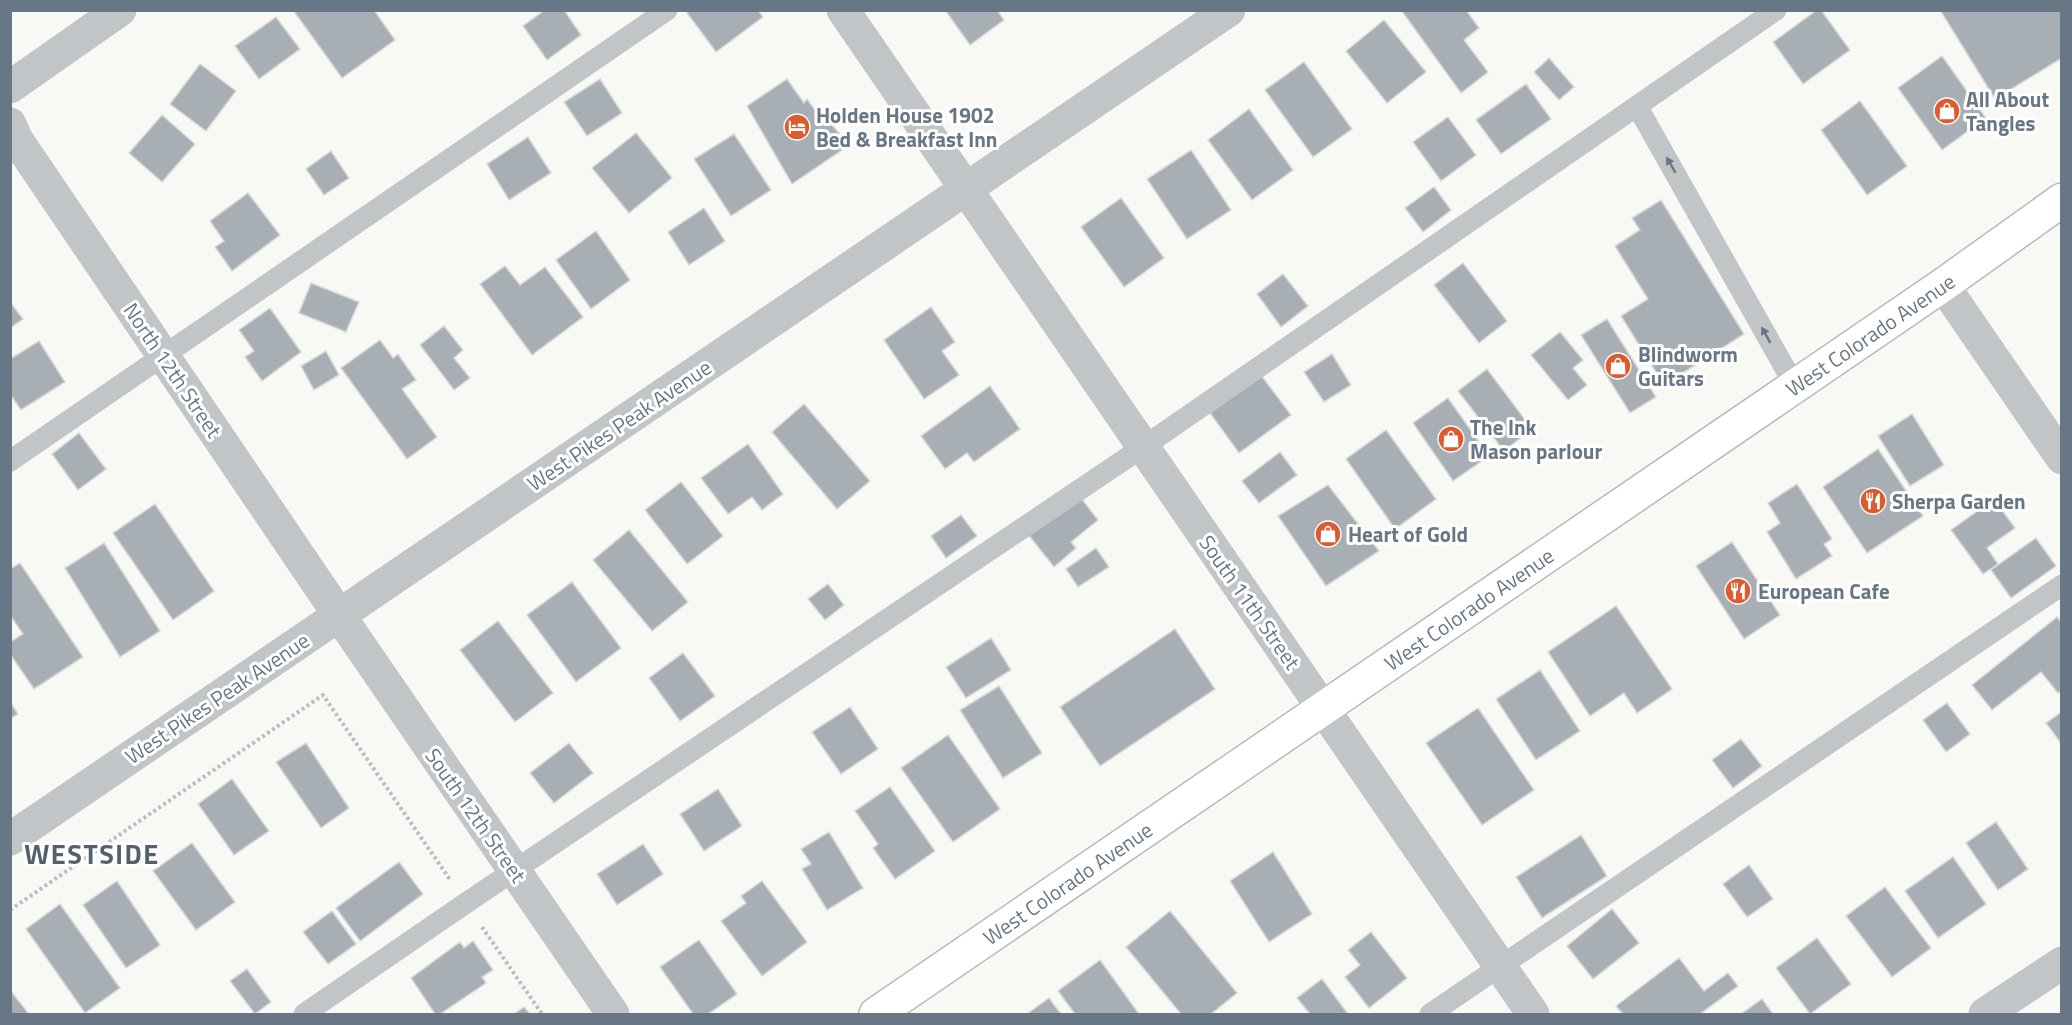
<svg xmlns="http://www.w3.org/2000/svg" width="2072" height="1025" font-family="'Titillium Web',sans-serif">
  <rect width="100%" height="100%" fill="#f8f8f5"/>
  <!-- building -->
  <g fill="#a7afb5" stroke="#d9d9d7" stroke-width="1.5">
    <polygon points="293,10 374,10 395,40 342,78"/>
    <polygon points="545,10 564,10 581,35 547,60 523,26"/>
    <polygon points="691,10 758,10 763,17 716,52 687,13"/>
    <polygon points="945,10 997,10 1004,20 970,45"/>
    <polygon points="1401,10 1466,10 1479,28 1464,40 1488,72 1461,93"/>
    <polygon points="1817,10 1821,10 1850,50 1803,84 1773,42"/>
    <polygon points="1940,10 2062,10 2062,58 1995,99"/>
    <polygon points="276,17 300,49 259,79 235,46"/>
    <polygon points="1384,20 1426,72 1387,103 1346,51"/>
    <polygon points="1942,56 1986,118 1942,150 1898,88"/>
    <polygon points="1549,58 1574,87 1559,100 1534,72"/>
    <polygon points="1304,62 1352,129 1313,157 1265,90"/>
    <polygon points="200,64 236,91 206,131 170,104"/>
    <polygon points="600,79 622,113 587,136 564,102"/>
    <polygon points="787,79 804,103 807,99 824,122 828,120 843,138 842,150 792,184 747,106"/>
    <polygon points="1526,84 1551,119 1501,154 1476,120"/>
    <polygon points="1860,101 1907,166 1867,195 1821,130"/>
    <polygon points="1249,109 1293,170 1252,200 1208,140"/>
    <polygon points="162,115 195,144 162,182 129,153"/>
    <polygon points="1448,117 1476,155 1441,181 1413,142"/>
    <polygon points="636,133 672,178 629,213 592,168"/>
    <polygon points="734,134 771,190 731,216 694,159"/>
    <polygon points="528,137 551,173 509,200 487,164"/>
    <polygon points="1191,150 1231,210 1187,239 1147,179"/>
    <polygon points="331,151 349,178 324,195 306,169"/>
    <polygon points="1434,187 1451,210 1423,232 1405,208"/>
    <polygon points="248,193 280,235 232,271 215,247 224,241 210,221"/>
    <polygon points="1121,198 1164,258 1124,287 1081,227"/>
    <polygon points="1661,200 1744,334 1664,385 1621,316 1648,299 1615,246 1640,230 1632,218"/>
    <polygon points="704,208 725,241 689,265 668,232"/>
    <polygon points="596,231 630,280 591,309 556,260"/>
    <polygon points="1463,263 1507,321 1479,343 1434,285"/>
    <polygon points="505,266 520,285 545,267 583,317 532,355 480,284"/>
    <polygon points="1283,274 1308,306 1281,327 1257,294"/>
    <polygon points="311,283 359,302 346,332 299,313"/>
    <polygon points="10,302 23,319 10,328"/>
    <polygon points="931,307 955,342 942,351 959,375 924,399 884,340"/>
    <polygon points="270,308 301,352 262,381 245,357 254,351 239,330"/>
    <polygon points="1607,319 1656,397 1630,413 1581,335"/>
    <polygon points="444,326 463,350 454,358 470,378 454,390 420,345"/>
    <polygon points="1560,332 1583,360 1573,368 1587,385 1568,400 1531,355"/>
    <polygon points="380,340 393,358 398,354 416,380 402,389 437,437 407,459 341,368"/>
    <polygon points="39,341 65,382 21,410 10,394 10,359"/>
    <polygon points="326,351 339,375 314,390 301,366"/>
    <polygon points="1332,354 1351,385 1324,402 1304,372"/>
    <polygon points="1487,369 1532,429 1504,451 1458,391"/>
    <polygon points="1261,375 1291,415 1239,453 1210,413"/>
    <polygon points="990,386 1020,429 974,462 967,453 945,469 921,436"/>
    <polygon points="1448,398 1489,456 1453,481 1413,423"/>
    <polygon points="804,404 870,481 837,509 772,432"/>
    <polygon points="1912,414 1944,465 1910,486 1878,436"/>
    <polygon points="1386,430 1436,499 1395,529 1346,459"/>
    <polygon points="79,433 106,469 78,490 52,454"/>
    <polygon points="748,444 783,494 762,510 752,497 728,514 701,478"/>
    <polygon points="1878,449 1923,516 1867,553 1823,487"/>
    <polygon points="1280,452 1297,475 1259,503 1242,481"/>
    <polygon points="681,482 723,536 687,564 645,510"/>
    <polygon points="1797,484 1832,539 1824,544 1832,556 1796,579 1767,532 1780,523 1768,503"/>
    <polygon points="1328,485 1379,551 1326,586 1278,516"/>
    <polygon points="1077,493 1098,520 1071,542 1076,548 1054,567 1027,533"/>
    <polygon points="1994,499 2015,528 1987,548 1998,564 1983,574 1951,530"/>
    <polygon points="155,504 214,591 173,620 113,533"/>
    <polygon points="961,515 977,536 946,558 931,536"/>
    <polygon points="629,530 688,602 652,631 593,560"/>
    <polygon points="2036,538 2056,566 2011,598 1991,570"/>
    <polygon points="1732,542 1780,615 1744,639 1696,566"/>
    <polygon points="104,543 160,631 120,657 65,568"/>
    <polygon points="1096,548 1109,567 1078,587 1066,569"/>
    <polygon points="20,563 83,657 34,689 10,654 10,642 23,634 10,615 10,569"/>
    <polygon points="572,582 621,648 576,682 527,615"/>
    <polygon points="828,584 844,605 825,620 808,599"/>
    <polygon points="1616,606 1672,689 1637,713 1624,693 1590,716 1548,652"/>
    <polygon points="2057,617 2062,623 2062,690 2058,693 2041,672 1992,710 1972,685"/>
    <polygon points="498,621 553,693 515,722 460,650"/>
    <polygon points="1175,629 1215,689 1100,766 1060,707"/>
    <polygon points="991,638 1011,670 966,698 946,667"/>
    <polygon points="683,653 715,696 680,721 649,678"/>
    <polygon points="1540,670 1580,731 1536,760 1496,699"/>
    <polygon points="999,686 1042,753 1003,778 960,710"/>
    <polygon points="10,702 18,714 10,719"/>
    <polygon points="1947,703 1970,734 1946,752 1923,720"/>
    <polygon points="850,707 878,749 841,774 812,732"/>
    <polygon points="1478,708 1534,790 1482,825 1426,743"/>
    <polygon points="2062,712 2062,741 2060,742 2046,723"/>
    <polygon points="948,735 1000,809 953,842 901,768"/>
    <polygon points="1741,739 1762,766 1733,788 1712,760"/>
    <polygon points="306,743 349,808 321,828 276,762"/>
    <polygon points="569,743 593,773 554,803 530,773"/>
    <polygon points="232,779 269,831 234,855 198,804"/>
    <polygon points="890,787 935,851 895,879 873,848 878,844 855,811"/>
    <polygon points="718,789 742,826 704,851 680,814"/>
    <polygon points="1996,822 2028,869 1998,890 1966,843"/>
    <polygon points="829,832 863,888 827,910 802,869 811,864 801,849"/>
    <polygon points="1581,835 1607,876 1542,918 1516,877"/>
    <polygon points="192,843 235,902 196,930 153,871"/>
    <polygon points="643,844 663,874 617,905 597,874"/>
    <polygon points="1273,852 1312,914 1269,942 1230,881"/>
    <polygon points="1953,857 1986,904 1938,938 1905,891"/>
    <polygon points="399,862 423,894 360,941 336,908"/>
    <polygon points="1749,865 1773,899 1747,917 1723,884"/>
    <polygon points="117,881 160,945 126,968 83,905"/>
    <polygon points="762,881 807,942 762,976 721,921 746,903 741,896"/>
    <polygon points="1885,887 1931,948 1892,977 1846,916"/>
    <polygon points="60,904 120,988 85,1013 26,929"/>
    <polygon points="1612,909 1639,943 1593,979 1567,946"/>
    <polygon points="332,911 356,944 328,964 303,932"/>
    <polygon points="1170,911 1237,993 1211,1014 1181,1014 1126,947"/>
    <polygon points="1371,932 1407,978 1369,1008 1345,977 1360,965 1348,950"/>
    <polygon points="1817,938 1851,984 1810,1014 1776,968"/>
    <polygon points="699,940 737,994 708,1014 693,1014 660,967"/>
    <polygon points="473,941 493,970 482,977 486,983 440,1014 435,1014 411,978 460,942 464,948"/>
    <polygon points="1679,958 1704,991 1728,973 1738,986 1700,1014 1623,1014 1616,1006"/>
    <polygon points="1100,960 1139,1014 1075,1014 1058,991"/>
    <polygon points="247,969 271,1002 255,1014 230,981"/>
    <polygon points="1322,979 1348,1014 1310,1014 1297,998"/>
    <polygon points="10,990 29,1014 10,1014"/>
    <polygon points="1049,998 1061,1014 1027,1014"/>
    <polygon points="1762,999 1773,1014 1741,1014"/>
    <polygon points="524,1007 530,1014 514,1014"/>
  </g>
  <g fill="none" stroke-linecap="round" stroke-linejoin="round">
    <defs>
      <g id="primary">
        <path id="s1" d="M 876,1014 L 1943,285 L 2062,200"/>
      </g>
    </defs>
    <!-- primary casing -->
    <use href="#primary" stroke="#b6babe" stroke-width="36"/>
    <!-- path -->
    <g stroke="#bbbec0" stroke-width="4" stroke-dasharray="3 3" stroke-linecap="butt">
      <polyline points="10,910 323,695 451,881"/>
      <polyline points="482,927 542,1014"/>
    </g>
    <!-- service -->
    <g stroke="#c1c5c8" stroke-width="21">
      <polyline points="1637,106 1795,386"/>
      <polyline points="10,461 667,10"/>
      <polyline points="304,1014 466,903 1143,447 1776,10"/>
      <polyline points="1430,1014 2062,585"/>
    </g>
    <!-- minor -->
    <g stroke="#c1c5c8" stroke-width="33">
      <polyline points="843,10 1533,1014"/>
      <polyline points="10,87 120,10"/>
      <polyline points="10,124 17,140 339,615 613,1014"/>
      <polyline points="1943,285 2062,458"/>
      <polyline points="10,839 1229,10"/>
      <polyline points="1985,1014 2062,963"/>
    </g>
    <!-- primary -->
    <use href="#primary" stroke="#fff" stroke-width="33"/>
  </g>
  <!-- one-way arrows -->
  <defs><path id="oneway-solid" d="M-6-.8H1V-3.2L6.5 0L1 3.2V.8H-6Z" transform="scale(1.5)"/></defs>
  <g fill="#687785">
    <use href="#oneway-solid" transform="translate(1671 165) rotate(-120)"/>
    <use href="#oneway-solid" transform="translate(1766 335) rotate(-119)"/>
  </g>
  <!-- icons -->
  <defs>
    <symbol id="shop-disc" viewBox="-11 -11 22 22"><circle r="9.5" fill="#dd5b2f" stroke="#fff"/><path d="M-5-2.5h2.3a2.7 3.5 0 0 1 5.4 0H5L5.5 6h-11ZM-1.5-2.5h3a1.5 2.3 0 0 0-3 0Z" fill="#fff"/></symbol>
    <symbol id="hotel-disc" viewBox="-11 -11 22 22"><circle r="9.5" fill="#dd5b2f" stroke="#fff"/><path d="M-6-4.5h1.5V1H6V5H4.5V3h-9V5H-6ZM-4 0a1.8 1.8 0 1 1 3.6 0ZM.5 0V-2.5h3Q6-2.5 6 0Z" fill="#fff"/></symbol>
    <symbol id="restaurant-disc" viewBox="-11 -11 22 22"><circle r="9.5" fill="#dd5b2f" stroke="#fff"/><path d="M-5-6h1v4h1v-4h1v4h1v-4h1v5L-1.5 .5V6h-2V.5L-5-1ZM5-6V6H3V1.5H1.5Q1.5-4 5-6Z" fill="#fff"/></symbol>
  </defs>
  <g fill-rule="evenodd">
    <use href="#shop-disc" x="1932" y="96" width="30" height="30"/>
    <use href="#hotel-disc" x="782" y="112" width="30" height="30"/>
    <use href="#shop-disc" x="1603" y="351" width="30" height="30"/>
    <use href="#shop-disc" x="1436" y="424" width="30" height="30"/>
    <use href="#restaurant-disc" x="1858" y="486" width="30" height="30"/>
    <use href="#shop-disc" x="1313" y="519" width="30" height="30"/>
    <use href="#restaurant-disc" x="1723" y="576" width="30" height="30"/>
  </g>
  <g text-anchor="middle" dominant-baseline="central" stroke-width="6" stroke-linejoin="round" paint-order="stroke">
    <!-- poi labels -->
    <g font-size="21" font-weight="bold" fill="#687785" stroke="#fff" text-anchor="start">
      <text x="1966" y="99">All About<tspan x="1966" dy="24">Tangles</tspan></text>
      <text x="816" y="115">Holden House 1902<tspan x="816" dy="24">Bed &amp; Breakfast Inn</tspan></text>
      <text x="1638" y="354">Blindworm<tspan x="1638" dy="24">Guitars</tspan></text>
      <text x="1470" y="427">The Ink<tspan x="1470" dy="24">Mason parlour</tspan></text>
      <text x="1892" y="501">Sherpa Garden</text>
      <text x="1348" y="534">Heart of Gold</text>
      <text x="1758" y="591">European Cafe</text>
    </g>
    <!-- street labels -->
    <g font-size="21" fill="#687785" stroke="#fff">
      <text stroke="none"><textPath href="#s1" startOffset="1204">West Colorado Avenue</textPath></text>
      <text transform="translate(173 370) rotate(56)">North 12th Street</text>
      <text transform="translate(619 425) rotate(-34)">West Pikes Peak Avenue</text>
      <text transform="translate(1250 602) rotate(55)">South 11th Street</text>
      <text stroke="none"><textPath href="#s1" startOffset="718">West Colorado Avenue</textPath></text>
      <text transform="translate(217 698) rotate(-34)">West Pikes Peak Avenue</text>
      <text transform="translate(476 815) rotate(55)">South 12th Street</text>
      <text stroke="none"><textPath href="#s1" startOffset="232">West Colorado Avenue</textPath></text>
    </g>
    <!-- district labels -->
    <g font-size="27" font-weight="bold" letter-spacing="1.5" fill="#55616a" stroke="#fff">
      <text x="92" y="853">WESTSIDE</text>
    </g>
  </g>
  <!-- border -->
  <rect width="2072" height="1025" fill="none" stroke="#687785" stroke-width="24"/>
</svg>
